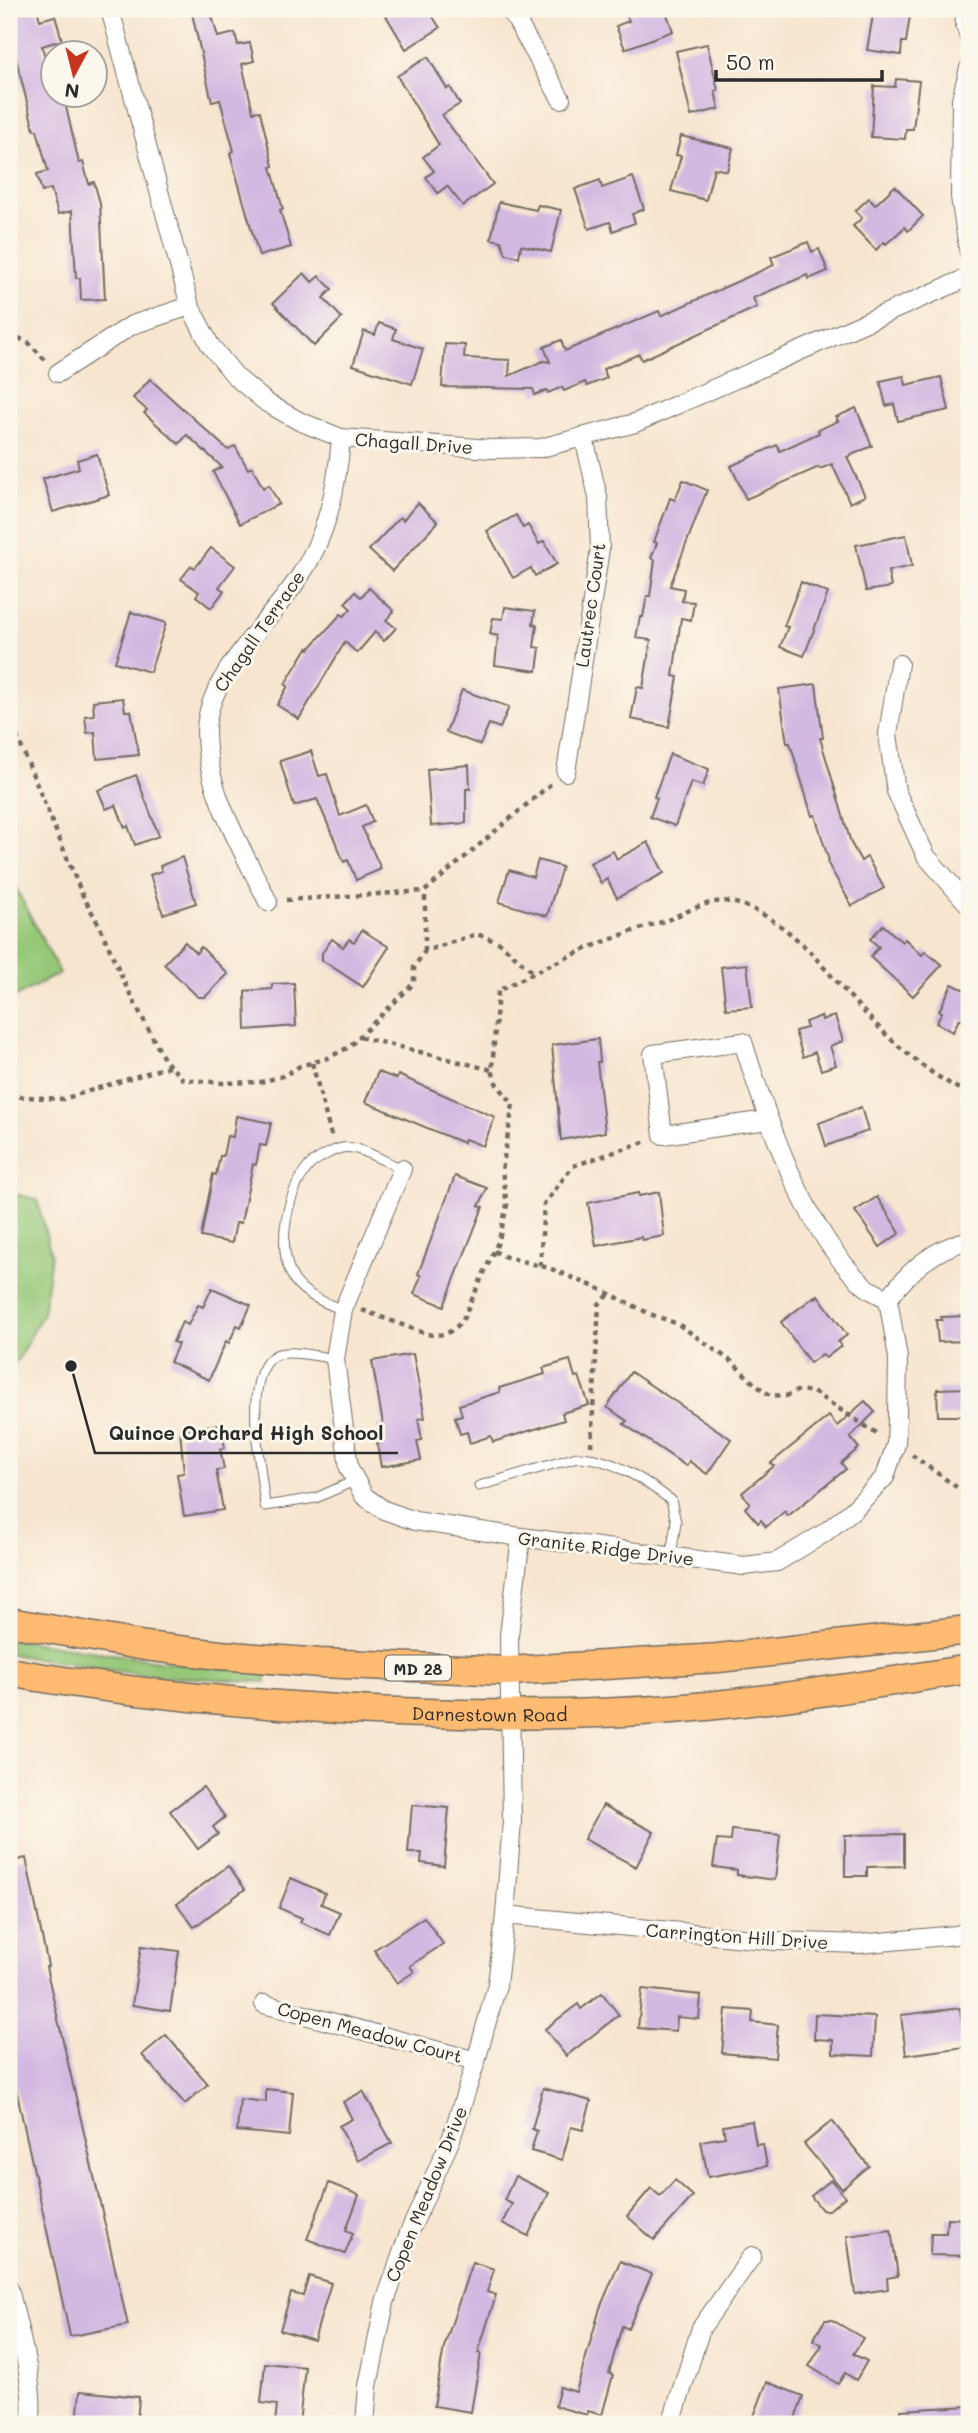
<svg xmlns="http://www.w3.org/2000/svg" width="978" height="2433" font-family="Mali,sans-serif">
  <rect width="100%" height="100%" fill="#fbf7ec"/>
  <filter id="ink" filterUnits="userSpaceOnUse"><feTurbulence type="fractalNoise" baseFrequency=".0143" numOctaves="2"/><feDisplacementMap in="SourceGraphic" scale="14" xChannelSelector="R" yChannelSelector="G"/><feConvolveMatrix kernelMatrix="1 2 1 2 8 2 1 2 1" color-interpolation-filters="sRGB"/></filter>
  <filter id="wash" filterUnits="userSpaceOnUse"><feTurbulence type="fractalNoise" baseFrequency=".00686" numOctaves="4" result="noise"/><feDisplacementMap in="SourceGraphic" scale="28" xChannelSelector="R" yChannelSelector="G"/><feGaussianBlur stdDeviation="1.57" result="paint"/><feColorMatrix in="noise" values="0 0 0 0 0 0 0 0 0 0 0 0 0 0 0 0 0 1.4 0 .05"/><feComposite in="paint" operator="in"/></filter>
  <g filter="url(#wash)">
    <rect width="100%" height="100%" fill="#f7e5cf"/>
    <!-- green -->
    <g fill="#96c878" stroke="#607a52" stroke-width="2">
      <polygon points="9,875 60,973 9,1000"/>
      <polygon points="9,1193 37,1199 51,1255 43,1313 19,1358 9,1368"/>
      <polygon points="9,1639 159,1661 266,1673 266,1682 143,1675 9,1654"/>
    </g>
    <g id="blocks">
      <!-- building -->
      <g fill="#d3b8e1">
        <polygon points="9,9 37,9 40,20 55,16 62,40 42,46 52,84 52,94 63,94 79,163 83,162 89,184 94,182 100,203 105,299 81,300 80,278 76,278 72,211 58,214 51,189 42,192 37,174 48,171 37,130 34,130 9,31"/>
        <polygon points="191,9 210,9 218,37 235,33 238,45 250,43 254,61 242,64 253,112 260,111 273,166 271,167 283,209 280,210 291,247 259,256 230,153 234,151 220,100 212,102"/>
        <polygon points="382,9 428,9 440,28 406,49"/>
        <polygon points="639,9 665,9 673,31 625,49 616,26 629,21 626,14"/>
        <polygon points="874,9 911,9 906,42 902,42 901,55 867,50"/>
        <polygon points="707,44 718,90 715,91 719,109 691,116 676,51"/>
        <polygon points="428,57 447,89 450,87 460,104 442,115 493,184 463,206 447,186 438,193 426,177 434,171 423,157 439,145 397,76"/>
        <polygon points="896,79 919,81 913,129 906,129 905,139 871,137 874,86 895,87"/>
        <polygon points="681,136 733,148 727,171 714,168 706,200 671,191 681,156 676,155"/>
        <polygon points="633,177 644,209 632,214 635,223 613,231 610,222 589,229 575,189 600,180 602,188"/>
        <polygon points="895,186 923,216 908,231 905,227 886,244 884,242 876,250 853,226 862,218 855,211 869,198 875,205"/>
        <polygon points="499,202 536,210 538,205 561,210 551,252 521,245 519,257 506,254 501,241 491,239"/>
        <polygon points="808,242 812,252 819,249 828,271 809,279 807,275 753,298 757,307 642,360 639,354 603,369 607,378 587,386 585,382 564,391 562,387 548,393 547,390 535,395 533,389 442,387 445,344 465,345 464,358 510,360 509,376 543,361 550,362 544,347 561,340 565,351 659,311 661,316 774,265 771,257"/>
        <polygon points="304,273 312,282 319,276 332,289 323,298 342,318 314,346 273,303"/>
        <polygon points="379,323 396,329 393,339 423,349 412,384 353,365 364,331 375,335"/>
        <polygon points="904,376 906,385 941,377 949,410 898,421 894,404 886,406 880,381"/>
        <polygon points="150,379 228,450 235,446 248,469 252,467 263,488 269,485 279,504 240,524 213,472 222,467 187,435 179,444 144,413 147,410 133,398"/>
        <polygon points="856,408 872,446 847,457 865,496 850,503 832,464 820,469 819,467 746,499 731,466 777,445 780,451 819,433 818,430 838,421 836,417"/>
        <polygon points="97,454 109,495 53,512 43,479 79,468 77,460"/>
        <polygon points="683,480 707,490 670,586 684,589 682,601 694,602 691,620 681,618 673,676 678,677 669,727 631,719 637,687 643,688 651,640 636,638 640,617 643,617 647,596 650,596 655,560 651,558 657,543 654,542 670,498 675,500"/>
        <polygon points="418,503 438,522 392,571 369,550 400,517 403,520"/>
        <polygon points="516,515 523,528 528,525 539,544 544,541 557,564 535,576 531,568 513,578 487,531"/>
        <polygon points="906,535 912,566 888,571 891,587 866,591 856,545"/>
        <polygon points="211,548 235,566 219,587 224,591 211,608 196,596 199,592 181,579 191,566 195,568"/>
        <polygon points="801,582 828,593 804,656 780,647 788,627 784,626"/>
        <polygon points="369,588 394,611 386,620 396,628 384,641 375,632 357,653 345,642 299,719 277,705 288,686 285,684 307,648 309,649 341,614 344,616 351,609 345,603 355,592 361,597"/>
        <polygon points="505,607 535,611 533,624 537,625 534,647 540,648 537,671 495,665 498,636 490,634 493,618 503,619"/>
        <polygon points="131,612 166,623 150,672 115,662"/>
        <polygon points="816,684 823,738 820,738 851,843 861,861 867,857 884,888 852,906 827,862 829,861 815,815 812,816 790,743 787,743 779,689"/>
        <polygon points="462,690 509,707 500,728 489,724 480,745 446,732"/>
        <polygon points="123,698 125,711 131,711 139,755 97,759 95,732 87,733 85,716 94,715 93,701"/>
        <polygon points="311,751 319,776 327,774 340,816 366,805 373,822 362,827 381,869 356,880 348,860 344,862 317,799 294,806 280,761"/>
        <polygon points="670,754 709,769 703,786 691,782 675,826 650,817 657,798 654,797"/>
        <polygon points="469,765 470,789 466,789 466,823 431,826 427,769"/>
        <polygon points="136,775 159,836 135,845 128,826 125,828 116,805 106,809 98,790"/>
        <polygon points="648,842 664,873 617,898 607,879 601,883 590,863 613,851 617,859"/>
        <polygon points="182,857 196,903 163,914 150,875 162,871 160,866"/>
        <polygon points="538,860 562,867 547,916 499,902 509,870 533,877"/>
        <polygon points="883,925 902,942 905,939 922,955 925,951 942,965 913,996 870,957 879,947 870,939"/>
        <polygon points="362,930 389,947 363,987 322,960 322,953 332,939 343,947 349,939 354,942"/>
        <polygon points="185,942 196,953 201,947 228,974 205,997 198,997 164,964"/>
        <polygon points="747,964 752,1007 726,1009 721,967"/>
        <polygon points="294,983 296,1026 246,1030 245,991 272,989 272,984"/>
        <polygon points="952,984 969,992 969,1024 959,1019 953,1032 936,1023 942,1012 939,1011"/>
        <polygon points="821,1016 822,1020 835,1016 843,1041 830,1046 836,1065 821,1070 815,1052 803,1057 795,1031 807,1028 805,1022"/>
        <polygon points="598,1039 600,1062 597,1062 605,1132 561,1140 552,1045"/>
        <polygon points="378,1072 397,1079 398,1075 495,1117 483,1146 465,1139 463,1143 365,1102"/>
        <polygon points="861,1107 868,1131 826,1146 819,1123"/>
        <polygon points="236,1116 271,1123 266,1146 260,1145 256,1165 253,1164 241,1223 236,1223 232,1243 201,1237 213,1174 216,1175 220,1156 223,1156 227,1136 233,1137"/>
        <polygon points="455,1176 487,1188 479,1206 483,1207 444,1306 414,1294 421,1276 418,1274"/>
        <polygon points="659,1192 664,1236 642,1240 641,1237 596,1246 588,1203 638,1193 639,1196"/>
        <polygon points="877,1197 900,1233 880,1247 855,1211"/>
        <polygon points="212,1288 251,1305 241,1327 237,1325 229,1343 226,1341 209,1380 170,1362 178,1344 173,1342 182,1322 188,1325 198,1305 203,1307"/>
        <polygon points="818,1295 847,1335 838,1342 841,1346 826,1358 822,1354 810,1363 781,1322 815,1296 816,1298"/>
        <polygon points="969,1316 969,1341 938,1342 936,1320 942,1320 941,1317"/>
        <polygon points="413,1354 425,1418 418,1419 422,1440 417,1441 421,1460 381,1467 377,1444 381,1443 378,1425 383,1424 372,1361"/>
        <polygon points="570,1360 575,1377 579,1376 589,1405 562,1413 564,1420 493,1442 491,1436 470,1443 467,1432 460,1434 455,1417 462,1415 459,1405 500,1392 499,1388 545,1374 543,1368"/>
        <polygon points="631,1372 731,1439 707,1474 689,1461 686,1466 624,1424 627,1421 607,1407"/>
        <polygon points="969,1388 969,1416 938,1416 937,1389"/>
        <polygon points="865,1401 875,1412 850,1437 859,1448 841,1463 846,1469 788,1516 785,1511 766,1527 761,1520 758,1523 745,1508 750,1503 742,1493 774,1466 771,1463 829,1416 837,1426"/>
        <polygon points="221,1424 225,1448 220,1449 224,1469 216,1470 223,1510 184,1516 177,1474 184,1473 180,1430"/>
        <polygon points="203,1787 225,1817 213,1827 218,1834 198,1849 170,1811"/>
        <polygon points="412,1805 449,1808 444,1866 421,1863 422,1853 408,1853"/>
        <polygon points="603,1805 654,1832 636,1867 584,1839"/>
        <polygon points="732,1830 780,1835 775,1880 737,1875 737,1870 713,1867 717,1840 731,1841"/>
        <polygon points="904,1834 904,1866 867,1867 867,1876 845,1876 845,1835"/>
        <polygon points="26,1858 48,1966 46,1967 128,2325 77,2335 70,2336 9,2057 9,1862"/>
        <polygon points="228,1866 245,1889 194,1927 177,1904"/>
        <polygon points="291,1878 325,1893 321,1904 340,1912 330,1935 300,1922 302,1918 279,1908"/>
        <polygon points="424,1917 443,1944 410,1966 414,1972 397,1983 374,1950"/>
        <polygon points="141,1946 179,1951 170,2011 132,2005"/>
        <polygon points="642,1989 701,1995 699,2019 677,2017 676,2031 638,2028"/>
        <polygon points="602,1993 619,2015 566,2056 545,2029 578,2004 581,2009"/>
        <polygon points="960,2008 965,2047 906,2055 901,2015"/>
        <polygon points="726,2009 753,2011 752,2022 778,2025 775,2058 722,2053"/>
        <polygon points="815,2014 875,2017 873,2056 833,2054 833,2040 814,2039"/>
        <polygon points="166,2035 208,2084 185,2104 142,2055"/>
        <polygon points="543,2088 591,2101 583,2130 571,2127 562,2160 531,2151 537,2131 532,2129"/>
        <polygon points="266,2089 293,2092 289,2136 237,2131 240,2099 266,2102"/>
        <polygon points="363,2091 392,2143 358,2161 339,2126 352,2119 343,2102"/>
        <polygon points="752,2121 756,2145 763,2144 767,2166 708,2177 701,2141 725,2137 723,2126"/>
        <polygon points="832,2121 869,2166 842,2189 804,2144"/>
        <polygon points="515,2176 549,2193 528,2236 502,2223 512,2204 504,2200"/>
        <polygon points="675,2180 693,2196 654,2240 627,2216 651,2188 660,2196"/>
        <polygon points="831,2180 845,2197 829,2210 822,2210 811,2196"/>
        <polygon points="329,2183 359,2195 346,2230 353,2233 345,2254 307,2239"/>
        <polygon points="947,2218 969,2219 969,2256 930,2255 931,2233 946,2233"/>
        <polygon points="891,2230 898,2276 887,2278 888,2289 855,2294 847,2236"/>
        <polygon points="620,2261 652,2274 628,2329 622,2326 609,2373 613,2375 602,2415 588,2411 587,2415 555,2406 560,2387 576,2392 600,2308"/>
        <polygon points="472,2262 494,2269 487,2292 496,2295 478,2353 481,2353 471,2412 434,2406 444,2347"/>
        <polygon points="309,2276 331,2283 314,2340 280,2330 291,2293 303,2296"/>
        <polygon points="825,2320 832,2320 863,2338 853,2354 867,2361 856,2380 845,2373 838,2384 809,2366 822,2345 813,2340"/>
        <polygon points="265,2363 305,2367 299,2424 275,2423 277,2405 261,2403"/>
        <polygon points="767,2382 803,2396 793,2424 751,2424"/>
        <polygon points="80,2391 139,2397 137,2424 77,2424"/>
        <polygon points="969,2406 969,2424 902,2424 901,2410"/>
      </g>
    </g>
  </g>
  <g filter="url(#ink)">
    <use href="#blocks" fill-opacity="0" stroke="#726c64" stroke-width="2"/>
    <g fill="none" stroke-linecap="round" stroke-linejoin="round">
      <defs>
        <g id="service">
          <path d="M 343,1310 C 324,1302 300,1294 291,1274 C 277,1243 287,1192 309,1166 C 313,1161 320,1158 327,1154 C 334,1150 344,1146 352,1148 C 366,1150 388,1163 402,1169"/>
          <path d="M 335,1359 C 321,1357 289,1349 276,1355 C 240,1373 262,1472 265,1506 L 316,1498 L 356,1480"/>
          <path d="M 479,1486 L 577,1457 C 611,1457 644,1480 671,1500 L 676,1522 L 671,1556"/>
        </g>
        <g id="minor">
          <polyline points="110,9 190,306 210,345 236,377 267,403 299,421 341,438 492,449 541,448 635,423 969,277"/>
          <polyline points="510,9 561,99"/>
          <polyline points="964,9 965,24 969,37"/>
          <polyline points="969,68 961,99 960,197 969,253"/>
          <polyline points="58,373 132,325 190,306"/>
          <polyline points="899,664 888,734 896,791 926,856 969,905"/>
          <polyline points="566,772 600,549 598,497 584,438"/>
          <path d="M 268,902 C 243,849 206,793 206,732 C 206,678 268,623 298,579 C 327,537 337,488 341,438"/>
          <path d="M 767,1120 L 663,1135 L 653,1054 L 743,1042 C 766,1116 805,1234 865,1286 C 872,1292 881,1295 888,1299"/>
          <path d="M 402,1169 L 343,1310 L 335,1359 L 349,1468 L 364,1496 L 384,1510 L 415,1521 L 521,1537 L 744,1566 L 777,1562 L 823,1534 L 853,1510 L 885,1477 L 896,1444 L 897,1418 L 898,1358 L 888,1299 C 910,1270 933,1249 969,1240"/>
          <polyline points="505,1915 775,1941 859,1944 956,1935 969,1931"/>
          <polyline points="264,2004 476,2061"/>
          <path d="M 9,2288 C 17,2325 37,2389 30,2424"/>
          <polyline points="365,2424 368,2386 385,2302 409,2233 451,2139 476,2061 497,1985 505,1915 512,1821 509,1635 521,1537"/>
          <polyline points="671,2424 701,2328 752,2256"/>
        </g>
        <g id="primary">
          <polyline points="9,1622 145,1646 220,1655 320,1663 508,1671 718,1658 969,1630"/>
          <path id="s1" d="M 9,1672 C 103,1689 198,1699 293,1706 C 431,1716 569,1719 707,1706 C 795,1697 882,1683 969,1669"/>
        </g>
      </defs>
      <!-- service casing -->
      <use href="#service" stroke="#726c64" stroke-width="11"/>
      <!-- minor casing -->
      <use href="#minor" stroke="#726c64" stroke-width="20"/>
      <!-- primary casing -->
      <use href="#primary" stroke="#726c64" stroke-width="31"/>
      <!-- path -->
      <g stroke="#726c64" stroke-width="4.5" stroke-dasharray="5 5" stroke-linecap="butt">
        <polyline points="9,334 28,342 45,360"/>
        <polyline points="9,717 82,894 99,925 126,986 165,1061 183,1079 223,1083 261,1082 283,1076 300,1066 328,1058 349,1047 414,983 414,967 425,951 477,934 500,943 534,973"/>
        <polyline points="286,900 425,891"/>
        <polyline points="425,951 425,891 552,783"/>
        <polyline points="360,1037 492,1070"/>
        <polyline points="312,1063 332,1139"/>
        <polyline points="9,1096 63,1099 170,1066"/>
        <polyline points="494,1251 506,1257 549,1268 602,1290 650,1314 678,1324 731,1361 756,1385 770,1395 786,1396 799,1390 813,1392 878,1434"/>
        <polyline points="540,1266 544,1204 573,1166 647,1141"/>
        <path d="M 362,1310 L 427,1334 C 443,1337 454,1332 463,1319 L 499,1240 L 507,1205 L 502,1170 L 513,1104 L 496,1083 L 492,1070 L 498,991 C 540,969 585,948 630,932 C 641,928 654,925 665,921 C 685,913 709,898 731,902 C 761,908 791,932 811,953 C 861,1008 901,1061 969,1094"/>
        <polyline points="591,1446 599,1304 610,1294"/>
        <polyline points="912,1455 969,1496"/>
      </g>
      <!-- service -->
      <use href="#service" stroke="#fff" stroke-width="9"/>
      <!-- minor -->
      <use href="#minor" stroke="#fff" stroke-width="18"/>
      <!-- primary -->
      <use href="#primary" stroke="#febb71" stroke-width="28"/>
    </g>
  </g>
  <g text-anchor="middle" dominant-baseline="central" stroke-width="6" stroke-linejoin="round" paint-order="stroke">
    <!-- shield labels -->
    <rect fill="#fbf7ec" stroke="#696865" stroke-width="2" x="385" y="1655.5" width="66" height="25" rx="5"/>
    <g font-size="16" font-weight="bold" fill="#2b2b2b">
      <text x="418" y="1668">MD 28</text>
    </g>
    <!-- street labels -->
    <g font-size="18" fill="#2b2b2b" stroke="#fbf7ec">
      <text transform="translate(414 443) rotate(4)">Chagall Drive</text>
      <text transform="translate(590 605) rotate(-82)">Lautrec Court</text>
      <text transform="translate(259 631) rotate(-55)">Chagall Terrace</text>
      <text transform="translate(606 1548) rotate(7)">Granite Ridge Drive</text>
      <text stroke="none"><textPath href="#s1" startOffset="483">Darnestown Road</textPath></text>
      <text transform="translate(737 1936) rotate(4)">Carrington Hill Drive</text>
      <text transform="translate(370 2032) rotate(15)">Copen Meadow Court</text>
      <text transform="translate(426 2194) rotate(-68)">Copen Meadow Drive</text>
    </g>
  </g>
  <!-- callouts -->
  <path fill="none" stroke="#2b2b2b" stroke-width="2.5" d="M71 1366L95 1453H398"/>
  <circle fill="#2b2b2b" stroke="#fbf7ec" stroke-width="2.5" cx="71" cy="1366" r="7"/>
  <g font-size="19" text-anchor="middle" font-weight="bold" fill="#2b2b2b" stroke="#fbf7ec" stroke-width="6" stroke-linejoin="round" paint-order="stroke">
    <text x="246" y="1440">Quince Orchard High School</text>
  </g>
  <!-- margin -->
  <rect width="978" height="2433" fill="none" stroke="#fbf7ec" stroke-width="35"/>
  <!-- north arrow -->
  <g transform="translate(74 74) rotate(187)"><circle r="33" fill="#fbf7ec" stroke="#a8a59f" stroke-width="2"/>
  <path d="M0-5L12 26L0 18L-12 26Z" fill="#c8321e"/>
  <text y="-10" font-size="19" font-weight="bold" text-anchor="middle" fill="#2b2b2b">N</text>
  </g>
  <!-- scale -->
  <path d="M716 70v10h166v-10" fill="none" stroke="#2b2b2b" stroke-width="3.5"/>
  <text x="726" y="70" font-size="21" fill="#2b2b2b" stroke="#fbf7ec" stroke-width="5" paint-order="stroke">50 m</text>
</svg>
